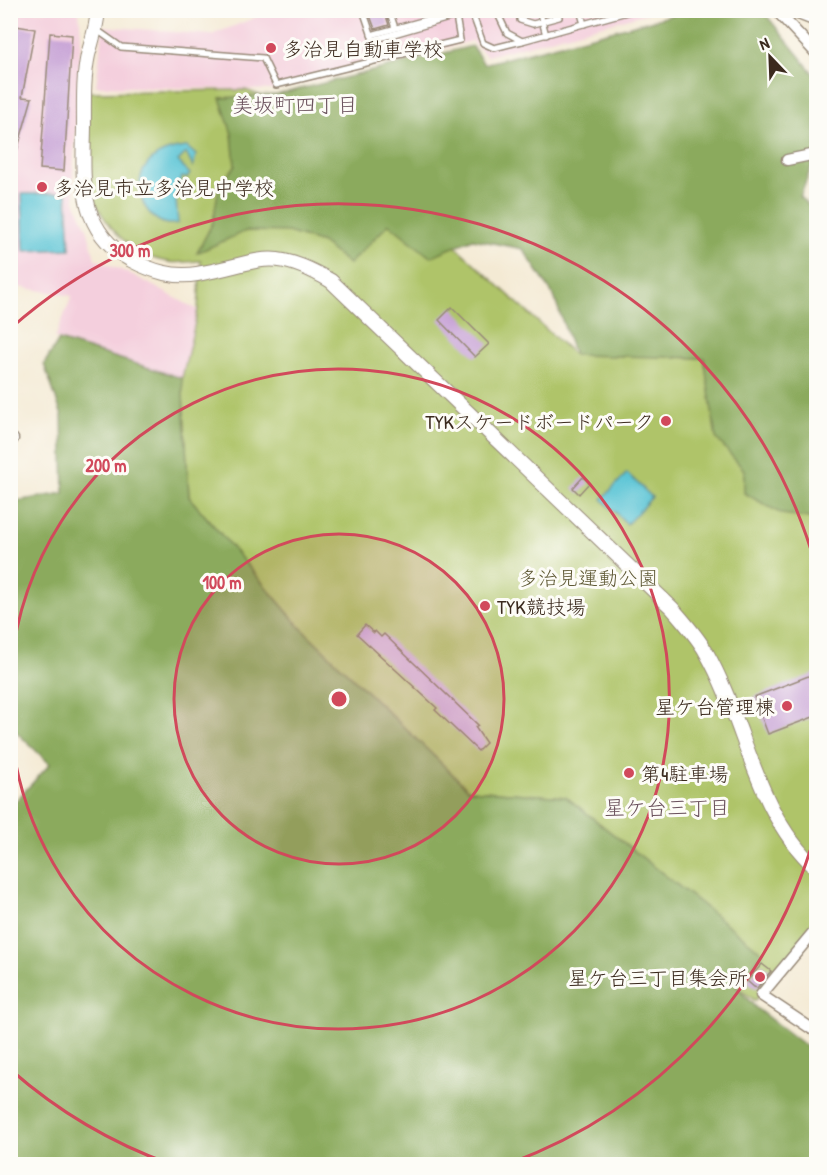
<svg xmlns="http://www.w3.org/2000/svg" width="827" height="1175" font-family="'Patrick Hand','Klee One',sans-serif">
  <rect width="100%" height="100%" fill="#fdfcf7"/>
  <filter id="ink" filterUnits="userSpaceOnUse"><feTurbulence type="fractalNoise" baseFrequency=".0167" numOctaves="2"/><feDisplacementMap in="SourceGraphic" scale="12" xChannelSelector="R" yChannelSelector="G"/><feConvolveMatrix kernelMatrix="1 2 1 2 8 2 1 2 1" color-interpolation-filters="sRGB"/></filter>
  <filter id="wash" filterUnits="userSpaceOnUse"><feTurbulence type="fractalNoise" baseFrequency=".008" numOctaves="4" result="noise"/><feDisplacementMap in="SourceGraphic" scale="24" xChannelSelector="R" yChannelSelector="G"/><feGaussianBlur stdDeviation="1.35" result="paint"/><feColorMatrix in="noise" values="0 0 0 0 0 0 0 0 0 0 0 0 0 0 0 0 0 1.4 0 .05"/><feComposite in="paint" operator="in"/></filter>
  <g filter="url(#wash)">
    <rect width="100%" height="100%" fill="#f4ead4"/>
    <!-- built -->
    <g fill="#f4cfdd">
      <polygon points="10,11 79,11 81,35 73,174 75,201 88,231 95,259 133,275 198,310 182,378 55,338 72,296 19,287 11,282"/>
      <polygon points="272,11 655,11 487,56 472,41 274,90 96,86 103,26 211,35"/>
    </g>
    <!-- green -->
    <path fill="#afc469" stroke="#757744" stroke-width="1.5" d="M 245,90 L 339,123 L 393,189 L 573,354 L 704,358 L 816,436 L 816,927 L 755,1001 L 736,986 L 763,953 L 566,797 L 469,790 L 300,627 L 189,497 L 182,378 L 198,310 L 201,261 C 191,261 179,264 169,262 C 131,257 101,223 90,188 C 84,172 88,113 88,92 Z"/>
    <!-- forest -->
    <g fill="#8baa5d" stroke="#636a3e" stroke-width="1.5">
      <polygon points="688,11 763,11 816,77 816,155 800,197 816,213 816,519 782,514 744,493 744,470 716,438 704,358 574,355 554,296 523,249 473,239 430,257 389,224 349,264 322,243 288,232 246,231 197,253 213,222 219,186 235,166 232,134 220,98 276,95 472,46 484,64"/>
      <polygon points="59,340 182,378 189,497 300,627 469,790 566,797 763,953 736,986 756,1008 816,1054 816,1164 11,1164 11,806 50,764 11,727 11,502 64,493 62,416 44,364"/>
    </g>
    <!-- water -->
    <g fill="#5bc5d6" stroke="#4b787a" stroke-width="1.5">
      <path d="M 187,147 L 196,155 L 193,167 L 186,153 L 178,161 L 190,174 L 187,178 L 182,177 L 176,200 L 178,223 C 141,234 111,153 187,147 Z"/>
      <polygon points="67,193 70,249 24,251 22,194"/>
      <polygon points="627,473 652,497 627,524 602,499"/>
    </g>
    <g id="blocks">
      <!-- building -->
      <g fill="#c6a0d5">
        <polygon points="368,10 384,10 389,25 375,29"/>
        <polygon points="10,25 35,29 22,97 32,98 13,165 10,165"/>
        <polygon points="50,33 72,35 64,171 40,169"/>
        <polygon points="452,307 489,344 475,357 439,320"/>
        <polygon points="583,477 589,483 579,494 573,488"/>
        <polygon points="365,625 374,633 375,631 381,637 384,634 478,725 475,727 486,743 478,751 435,710 437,708 357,634"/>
        <polygon points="816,673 816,716 768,734 754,697"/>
        <polygon points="762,964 771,971 757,988 754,987 747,981"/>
      </g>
    </g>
  </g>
  <g filter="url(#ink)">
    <use href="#blocks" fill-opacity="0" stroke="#988a79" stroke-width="1.5"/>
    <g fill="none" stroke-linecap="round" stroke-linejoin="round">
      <defs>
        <g id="lane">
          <polyline points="363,10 380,60"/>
          <polyline points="389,10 395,28"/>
          <polyline points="471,10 483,43 494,48 522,41"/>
          <polyline points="496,10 507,33 522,41 634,10"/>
          <polyline points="520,10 520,20 533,24 559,17 557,10"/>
          <polyline points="539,10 546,35"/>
          <polyline points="580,10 584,24"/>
          <polyline points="97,30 121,47 263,58 276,85 460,40 455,10"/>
          <polyline points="371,35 444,15 447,10"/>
          <polyline points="373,40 456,16"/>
        </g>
        <g id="street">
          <polyline points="776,10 816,53"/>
          <polyline points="788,10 816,21"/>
          <polyline points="787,160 816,154"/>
          <polyline points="10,439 13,439"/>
          <polyline points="816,929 761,995 812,1029 816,1024"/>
        </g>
        <path id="secondary" d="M 98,10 C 97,26 92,40 88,55 C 83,78 84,104 84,128 C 83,181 78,230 131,260 C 152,271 173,278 197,274 C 260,264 268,244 331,281 L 672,608 C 684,622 697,636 706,652 C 746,722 755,813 816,868"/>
      </defs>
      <!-- lane casing -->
      <use href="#lane" stroke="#988a79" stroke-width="8"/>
      <!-- street casing -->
      <use href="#street" stroke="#988a79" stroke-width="13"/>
      <!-- secondary casing -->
      <use href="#secondary" stroke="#988a79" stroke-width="16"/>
      <!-- lane -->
      <use href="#lane" stroke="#fff" stroke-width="5"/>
      <!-- street -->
      <use href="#street" stroke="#fff" stroke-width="10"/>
      <!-- secondary -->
      <use href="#secondary" stroke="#fff" stroke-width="14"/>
    </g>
  </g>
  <!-- distance rings -->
  <circle cx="339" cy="699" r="165" fill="#d1495b" fill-opacity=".12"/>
  <g fill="none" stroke="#d1495b" stroke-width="3">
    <circle cx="339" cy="699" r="165"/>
    <path d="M11 667A330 330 0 1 1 11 731"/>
    <path d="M816 831A495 495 0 0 1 508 1164M170 1164A495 495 0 0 1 11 1070M11 328A495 495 0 0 1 816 567"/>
  </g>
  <!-- markers -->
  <g fill="#d1495b" stroke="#fdfcf7" stroke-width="2">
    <circle cx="271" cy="48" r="6"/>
    <circle cx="42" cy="187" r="6"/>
    <circle cx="666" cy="421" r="6"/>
    <circle cx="485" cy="606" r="6"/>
    <circle cx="787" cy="706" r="6"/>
    <circle cx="629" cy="773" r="6"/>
    <circle cx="760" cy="977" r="6"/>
  </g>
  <g text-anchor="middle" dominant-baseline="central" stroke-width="6" stroke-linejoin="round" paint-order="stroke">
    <!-- poi labels -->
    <g font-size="20" fill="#3b2a1e" stroke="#fdfcf7" text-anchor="start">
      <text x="283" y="48">多治見自動車学校</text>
      <text x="54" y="187">多治見市立多治見中学校</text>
      <text x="654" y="421" text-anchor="end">TYKスケードボードパーク</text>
      <text x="497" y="606">TYK競技場</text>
      <text x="775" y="706" text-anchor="end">星ケ台管理棟</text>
      <text x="641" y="773">第4駐車場</text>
      <text x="748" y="977" text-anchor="end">星ケ台三丁目集会所</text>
    </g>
    <!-- park labels -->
    <g font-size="20" fill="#5e5834" stroke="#fdfcf7">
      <text x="588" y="577">多治見運動公園</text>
    </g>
    <!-- neighbourhood labels -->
    <g font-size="21" fill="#6c535e" stroke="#fdfcf7">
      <text x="295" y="104">美坂町四丁目</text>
      <text x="667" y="807">星ケ台三丁目</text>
    </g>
  </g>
  <circle cx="339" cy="699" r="9" fill="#d1495b" stroke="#fdfcf7" stroke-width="3"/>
  <g font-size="18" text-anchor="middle" font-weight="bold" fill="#d1495b" stroke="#fdfcf7" stroke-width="6" stroke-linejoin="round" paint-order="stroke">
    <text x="130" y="257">300 m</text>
    <text x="106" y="472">200 m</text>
    <text x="222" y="589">100 m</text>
  </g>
  <!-- margin -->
  <rect width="827" height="1175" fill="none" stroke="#fdfcf7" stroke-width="36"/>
  <!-- north arrow -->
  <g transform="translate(770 57) rotate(337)" stroke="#fdfcf7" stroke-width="4.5" paint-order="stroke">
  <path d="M0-4.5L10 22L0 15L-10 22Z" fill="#3b2a1e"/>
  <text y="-9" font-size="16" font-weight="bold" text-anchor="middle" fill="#3b2a1e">N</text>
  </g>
</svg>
